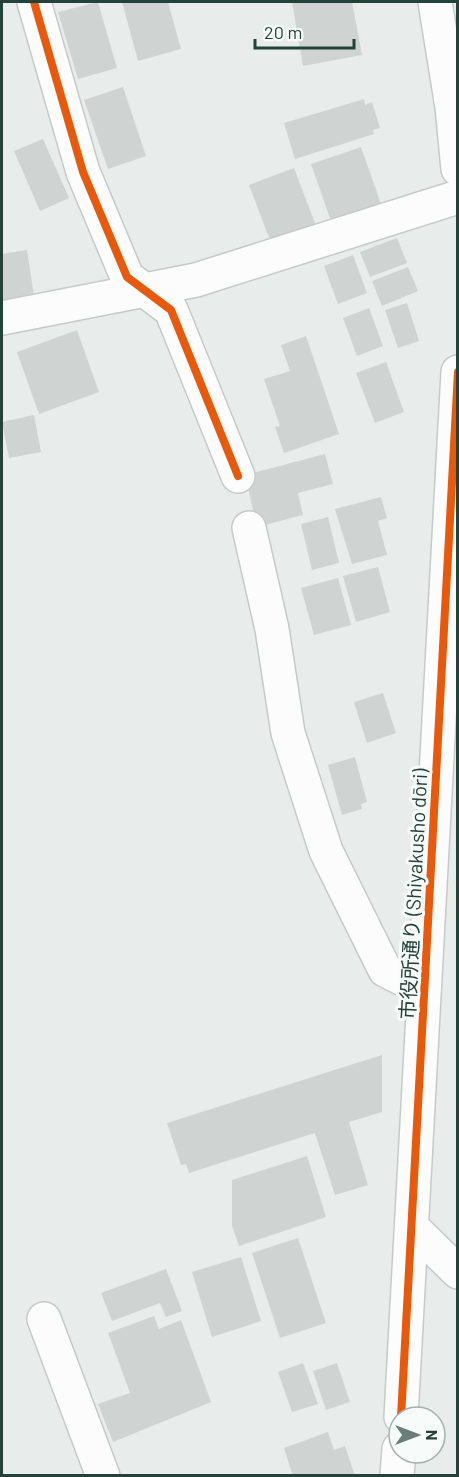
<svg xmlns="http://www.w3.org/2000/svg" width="459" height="1477" font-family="Barlow,'Noto Sans JP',sans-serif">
  <rect width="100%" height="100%" fill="#e8edeb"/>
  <!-- building -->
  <g fill="#cfd4d2">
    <polygon points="98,2 117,68 78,79 58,12"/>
    <polygon points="122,2 168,2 181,49 138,61"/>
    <polygon points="292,2 352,2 362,55 303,66"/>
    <polygon points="123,87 146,156 108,169 84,100"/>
    <polygon points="364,99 365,105 372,102 380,128 373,130 374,134 295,159 284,123"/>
    <polygon points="43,139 69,198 40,211 14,151"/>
    <polygon points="361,147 382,207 332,224 311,164"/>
    <polygon points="294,168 318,231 273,248 249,185"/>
    <polygon points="397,238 407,263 370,277 360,252"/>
    <polygon points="27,250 35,302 2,308 2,254"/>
    <polygon points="353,255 367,293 338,304 324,266"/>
    <polygon points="408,267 418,291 382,306 372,281"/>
    <polygon points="407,303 419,341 398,348 385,310"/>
    <polygon points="369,308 383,346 357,356 343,318"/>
    <polygon points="77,330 99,392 39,414 17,352"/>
    <polygon points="306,336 339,434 284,453 275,427 280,426 264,379 290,371 281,345"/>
    <polygon points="386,362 404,412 375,423 356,373"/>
    <polygon points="34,415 41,452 9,458 2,422"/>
    <polygon points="325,454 333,484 298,493 303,515 257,527 245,475"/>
    <polygon points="381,497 387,518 378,521 387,555 352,564 335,509"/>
    <polygon points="328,517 339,563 312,570 301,524"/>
    <polygon points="378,567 390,612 356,622 343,576"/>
    <polygon points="338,578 351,625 314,635 301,588"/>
    <polygon points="383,693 396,733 367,743 354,702"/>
    <polygon points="355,757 367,802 361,804 362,809 342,815 328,765"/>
    <polygon points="382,1055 382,1112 349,1122 368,1185 335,1195 315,1133 189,1173 186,1164 181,1165 167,1123"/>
    <polygon points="307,1156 326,1217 239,1246 232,1226 232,1180"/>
    <polygon points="298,1238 326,1323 280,1338 252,1253"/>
    <polygon points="241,1257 261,1321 212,1337 192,1272"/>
    <polygon points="166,1269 182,1311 166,1317 160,1303 112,1321 101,1293"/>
    <polygon points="154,1316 159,1329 181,1320 211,1402 113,1442 98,1404 130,1393 108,1333"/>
    <polygon points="303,1363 318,1404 292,1412 278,1372"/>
    <polygon points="337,1363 350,1402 326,1410 313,1371"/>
    <polygon points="328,1432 334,1450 345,1446 355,1476 293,1476 284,1448"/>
  </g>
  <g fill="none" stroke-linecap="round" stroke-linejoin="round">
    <defs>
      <g id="minor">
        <polyline points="34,2 83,172 127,277 171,310 238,476"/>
        <polyline points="435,2 452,107 458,169"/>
        <polyline points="2,318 196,280 458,197"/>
        <polyline points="249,528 272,629 288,733 326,851 385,970 424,990"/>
        <polyline points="412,1227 458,1272"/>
        <polyline points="44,1319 103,1476"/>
        <polyline points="401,1417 458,372"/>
        <polyline points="397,1476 399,1449"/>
      </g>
    </defs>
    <!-- minor casing -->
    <use href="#minor" stroke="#c5cac8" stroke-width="36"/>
    <!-- minor -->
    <use href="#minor" stroke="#fcfcfc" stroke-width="33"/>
    <defs>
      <g id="cycleway">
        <polyline points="34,2 83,172 127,277 171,310 238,476"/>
        <polyline points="401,1417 458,372"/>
      </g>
    </defs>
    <!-- cycleway casing -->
    <use href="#cycleway" stroke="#f7fbf9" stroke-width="11"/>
    <!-- cycleway -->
    <use href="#cycleway" stroke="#e8590c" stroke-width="8"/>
  </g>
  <g text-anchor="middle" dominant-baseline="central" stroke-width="6" stroke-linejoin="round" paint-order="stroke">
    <!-- street labels -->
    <g font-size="20" fill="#24423a" stroke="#f7fbf9">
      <text transform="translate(413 894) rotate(-87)">市役所通り (Shiyakusho dōri)</text>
    </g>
  </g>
  <!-- border -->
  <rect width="459" height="1477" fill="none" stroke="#24423a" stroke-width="6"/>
  <!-- north arrow -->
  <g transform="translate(417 1435) rotate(90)"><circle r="28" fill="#f7fbf9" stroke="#a3b1ad" stroke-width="1.5"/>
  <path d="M0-4.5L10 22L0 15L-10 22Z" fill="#697e78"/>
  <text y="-9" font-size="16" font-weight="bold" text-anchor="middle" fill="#24423a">N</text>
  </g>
  <!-- scale -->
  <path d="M255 39v9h99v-9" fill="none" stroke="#24423a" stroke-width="3"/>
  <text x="264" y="39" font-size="18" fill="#24423a" stroke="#f7fbf9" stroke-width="4.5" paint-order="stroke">20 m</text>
</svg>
